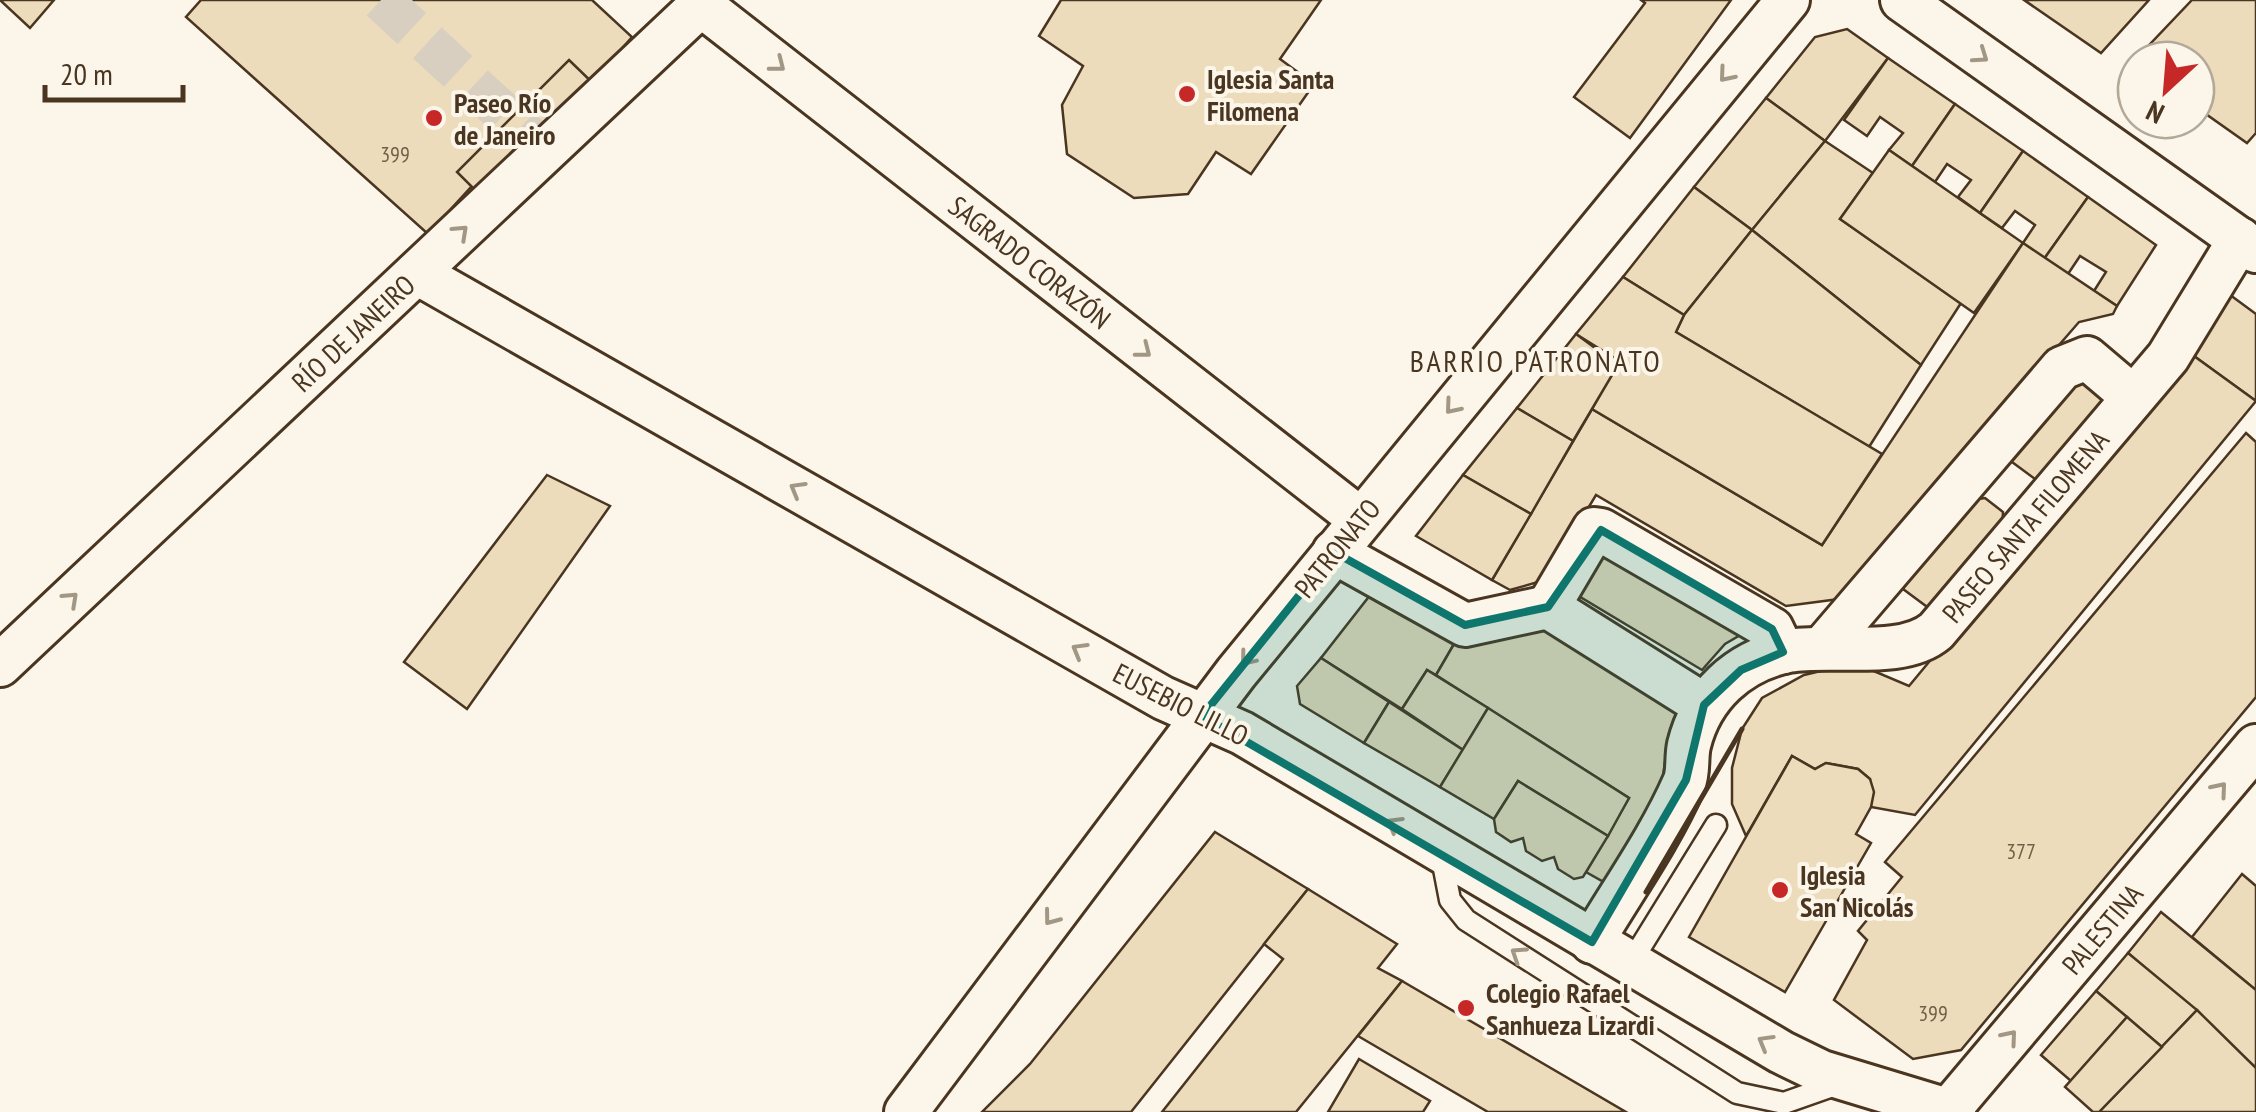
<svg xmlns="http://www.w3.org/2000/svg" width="2256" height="1112" font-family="'PT Sans Narrow',sans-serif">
  <rect width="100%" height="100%" fill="#fbf6e9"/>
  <!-- building -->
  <g fill="#ecdcbc" stroke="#4a3520" stroke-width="2.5">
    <polygon points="0,0 54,0 30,28"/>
    <polygon points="201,0 592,0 632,37 487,202 471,187 428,234 186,17"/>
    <polygon points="1061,0 1321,0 1280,59 1314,84 1251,174 1216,152 1188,194 1134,198 1067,154 1062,105 1083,66 1039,36"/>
    <polygon points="1641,0 1731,0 1630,138 1574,97 1645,3"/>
    <polygon points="2024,0 2149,0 2101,53"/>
    <polygon points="2192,0 2256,0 2256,133 2247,143 2196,107 2196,60 2134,61"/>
    <polygon points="1847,29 1888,58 1825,141 1766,98 1815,37"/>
    <polygon points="1888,58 1955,104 1912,166 1889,150 1903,133 1880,117 1867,136 1844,120"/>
    <polygon points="569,60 599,89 487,202 457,172"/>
    <polygon points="1766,98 1825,141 1752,230 1694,187"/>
    <polygon points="1955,104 2023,151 1980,213 1958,197 1971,180 1947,164 1935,182 1912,166"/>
    <polygon points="1825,141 1873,173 1840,219 1961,303 1921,365 1752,230"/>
    <polygon points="1889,150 2023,243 1974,313 1840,219"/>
    <polygon points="2023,151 2088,197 2044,259 2023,243 2035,225 2015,211 2002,228 1980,213"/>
    <polygon points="1694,187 1752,230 1684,315 1623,277"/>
    <polygon points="2088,197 2156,245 2117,306 2094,291 2106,272 2080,256 2068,274 2044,259"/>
    <polygon points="1752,230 1921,365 1869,447 1676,332 1684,315"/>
    <polygon points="2023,243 2117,306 2113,314 2079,322 1839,599 1786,606 1596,495 1545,580 1510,590 1492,580 1592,409 1822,545"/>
    <polygon points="1623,277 1684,315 1676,332 1882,454 1822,545 1592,409 1619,361 1576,334"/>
    <polygon points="2222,289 2256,314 2256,401 2187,351"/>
    <polygon points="1576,334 1618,365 1573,441 1517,408"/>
    <polygon points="2187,351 2256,401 1915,815 1871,807 1870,779 1858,769 1826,763 1815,769 1792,756 1746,836 1732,804 1732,768 1742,729 1762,698 1804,675 1842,666 1869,669 1909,686"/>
    <polygon points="2090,368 2108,403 2048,473 2035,479 2008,459"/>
    <polygon points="1517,408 1573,441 1531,514 1463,475"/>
    <polygon points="2246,433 2256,442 2256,697 1961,1050 1913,1059 1834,1000 1867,940 1858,931 1902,877 1885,862"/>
    <polygon points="547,475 610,506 467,709 404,662"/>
    <polygon points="1463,475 1531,514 1492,580 1416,536"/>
    <polygon points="1985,498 2003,512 2002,533 1930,609 1903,589 1908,571 1965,501"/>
    <polygon points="1605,540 1754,627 1725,644 1702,670 1572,592"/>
    <polygon points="1371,594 1454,644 1436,675 1427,670 1402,709 1321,658"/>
    <polygon points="1553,620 1683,699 1669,733 1661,791 1614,874 1602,881 1586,872 1629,798 1436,675 1454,644"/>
    <polygon points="1321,658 1389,702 1364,743 1300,704 1297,686"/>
    <polygon points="1427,670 1488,708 1463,750 1402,709"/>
    <polygon points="1389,702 1463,750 1440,787 1364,743"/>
    <polygon points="1488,708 1629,798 1608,836 1518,781 1494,819 1440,787"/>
    <polygon points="1792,756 1815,769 1826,763 1858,769 1870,779 1874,792 1871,807 1856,834 1871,843 1785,992 1689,937"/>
    <polygon points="1518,781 1608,836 1583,877 1574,879 1558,869 1554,857 1542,861 1526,851 1523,838 1511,842 1496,832 1494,819"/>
    <polygon points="1215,832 1308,889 1131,1112 982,1112 1030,1064"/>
    <polygon points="2242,874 2256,886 2256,990 2192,937"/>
    <polygon points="1308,889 1397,944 1378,968 1402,981 1296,1112 1162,1112 1283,959 1264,944"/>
    <polygon points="2161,912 2256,990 2256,1068 2128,953"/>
    <polygon points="2128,953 2197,1010 2162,1047 2096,991"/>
    <polygon points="1402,981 1626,1112 1488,1112 1358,1036"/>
    <polygon points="2096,991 2127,1017 2071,1081 2041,1055"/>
    <polygon points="2197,1010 2256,1068 2256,1112 2099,1112"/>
    <polygon points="2127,1017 2162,1047 2099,1112 2093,1112 2065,1087"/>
    <polygon points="1359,1059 1430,1101 1423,1112 1328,1112"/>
  </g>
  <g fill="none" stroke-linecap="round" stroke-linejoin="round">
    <!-- street-tunnel -->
    <polyline stroke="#d8cfc1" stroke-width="42" stroke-dasharray="42 21" stroke-linecap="butt" points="381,0 541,148"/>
    <defs>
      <g id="lane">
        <polyline points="1441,853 1450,900 1466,920 1737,1093 1784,1103 1838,1084"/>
        <polyline points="1630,964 1716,825"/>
      </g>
      <g id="street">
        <polyline points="1902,0 2256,251"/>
        <polyline points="701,5 1360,519"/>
        <polyline points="417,273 1163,698 1242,733 1781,1052 1822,1072 1954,1112"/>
        <polyline points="1334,552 1465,625 1548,607 1704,705"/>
        <polyline points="1548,607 1594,529 1601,530 1772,629 1783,652"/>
        <polyline points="1825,645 2062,368 2087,358 2133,397"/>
        <polyline points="0,665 706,0"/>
        <path d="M 1592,942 C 1622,891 1660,838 1684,783 C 1689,772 1686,758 1689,745 C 1701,696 1738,661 1788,651 C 1832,643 1902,660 1936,631 L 2168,357 L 2240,239"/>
        <polyline points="906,1112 1236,673 1788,0"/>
        <polyline points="1947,1112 2256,746"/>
      </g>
    </defs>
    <!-- lane casing -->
    <use href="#lane" stroke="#4a3520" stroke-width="25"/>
    <!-- street casing -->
    <use href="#street" stroke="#4a3520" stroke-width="48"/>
    <!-- lane -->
    <use href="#lane" stroke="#fbf6e9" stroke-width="20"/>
    <!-- street -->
    <use href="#street" stroke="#fbf6e9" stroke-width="42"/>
    <!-- wall -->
    <polyline stroke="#4a3520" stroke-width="5" points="1646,892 1742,729"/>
  </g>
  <!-- one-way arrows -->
  <defs><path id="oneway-chevron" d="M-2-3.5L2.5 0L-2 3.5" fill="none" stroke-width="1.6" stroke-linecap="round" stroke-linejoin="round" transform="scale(2.5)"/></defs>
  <g stroke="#a29684">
    <use href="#oneway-chevron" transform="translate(1981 56) rotate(35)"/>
    <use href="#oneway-chevron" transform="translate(778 65) rotate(38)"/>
    <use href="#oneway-chevron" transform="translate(1726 75) rotate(130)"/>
    <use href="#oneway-chevron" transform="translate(461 232) rotate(-43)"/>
    <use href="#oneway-chevron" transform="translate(1144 351) rotate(38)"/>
    <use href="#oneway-chevron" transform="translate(1452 407) rotate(130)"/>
    <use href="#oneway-chevron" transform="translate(797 489) rotate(-150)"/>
    <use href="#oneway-chevron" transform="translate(71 599) rotate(-43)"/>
    <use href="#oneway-chevron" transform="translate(1079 650) rotate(-150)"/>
    <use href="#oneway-chevron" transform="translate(1247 659) rotate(129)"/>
    <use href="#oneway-chevron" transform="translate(2220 789) rotate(-50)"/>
    <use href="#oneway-chevron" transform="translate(1394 824) rotate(-149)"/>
    <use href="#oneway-chevron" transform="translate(1051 918) rotate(127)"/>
    <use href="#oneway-chevron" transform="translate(1518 954) rotate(-147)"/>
    <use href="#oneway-chevron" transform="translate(2010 1037) rotate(-50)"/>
    <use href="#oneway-chevron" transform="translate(1765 1042) rotate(-150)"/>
  </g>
  <!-- marked area -->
  <path fill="#0f766e" fill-opacity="0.2" stroke="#0f766e" stroke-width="8" stroke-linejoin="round" d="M 1601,530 L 1772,629 L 1783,652 L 1741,670 L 1704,705 L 1686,780 L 1592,942 L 1202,716 L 1334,552 L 1465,625 L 1548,607 Z"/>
  <!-- markers -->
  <g fill="#c62828" stroke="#fbf6e9" stroke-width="4">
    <circle cx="1187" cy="94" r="10"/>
    <circle cx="434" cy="118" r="10"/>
    <circle cx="1780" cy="890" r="10"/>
    <circle cx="1466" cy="1008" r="10"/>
  </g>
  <g text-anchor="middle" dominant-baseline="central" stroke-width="8" stroke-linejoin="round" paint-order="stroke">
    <!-- number labels -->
    <g font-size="22" fill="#725f47">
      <text x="395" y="154">399</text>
      <text x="2021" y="851">377</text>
      <text x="1933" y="1013">399</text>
    </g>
    <!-- poi labels -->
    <g font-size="28" font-weight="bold" fill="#4a3520" stroke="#fbf6e9" text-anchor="start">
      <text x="1207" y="78">Iglesia Santa<tspan x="1207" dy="32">Filomena</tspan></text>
      <text x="454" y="102">Paseo Río<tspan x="454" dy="32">de Janeiro</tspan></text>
      <text x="1800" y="874">Iglesia<tspan x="1800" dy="32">San Nicolás</tspan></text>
      <text x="1486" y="992">Colegio Rafael<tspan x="1486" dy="32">Sanhueza Lizardi</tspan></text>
    </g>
    <!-- street labels -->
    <g font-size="28" fill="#4a3520" stroke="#fbf6e9">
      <text transform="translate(1030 262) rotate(38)">SAGRADO CORAZÓN</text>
      <text transform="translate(353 333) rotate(-43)">RÍO DE JANEIRO</text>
      <text transform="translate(2025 526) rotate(-50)">PASEO SANTA FILOMENA</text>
      <text transform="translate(1337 548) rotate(-51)">PATRONATO</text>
      <text transform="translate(1181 704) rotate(27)">EUSEBIO LILLO</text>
      <text transform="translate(2102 929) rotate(-50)">PALESTINA</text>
    </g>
    <!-- neighbourhood labels -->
    <g font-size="30" letter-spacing="2.5" fill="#4a3520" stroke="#fbf6e9">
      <text x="1536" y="360">BARRIO PATRONATO</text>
    </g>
  </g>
  <!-- north arrow -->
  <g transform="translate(2166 90) rotate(206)"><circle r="48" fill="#fbf6e9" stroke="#b4a999" stroke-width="2.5"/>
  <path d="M0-8L18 38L0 25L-18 38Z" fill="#c62828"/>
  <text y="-15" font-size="28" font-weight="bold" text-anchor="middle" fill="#4a3520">N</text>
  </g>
  <!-- scale -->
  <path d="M45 85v15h138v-15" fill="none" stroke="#4a3520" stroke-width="5"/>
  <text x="60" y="85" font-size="30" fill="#4a3520" stroke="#fbf6e9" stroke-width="8" paint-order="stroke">20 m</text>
</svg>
